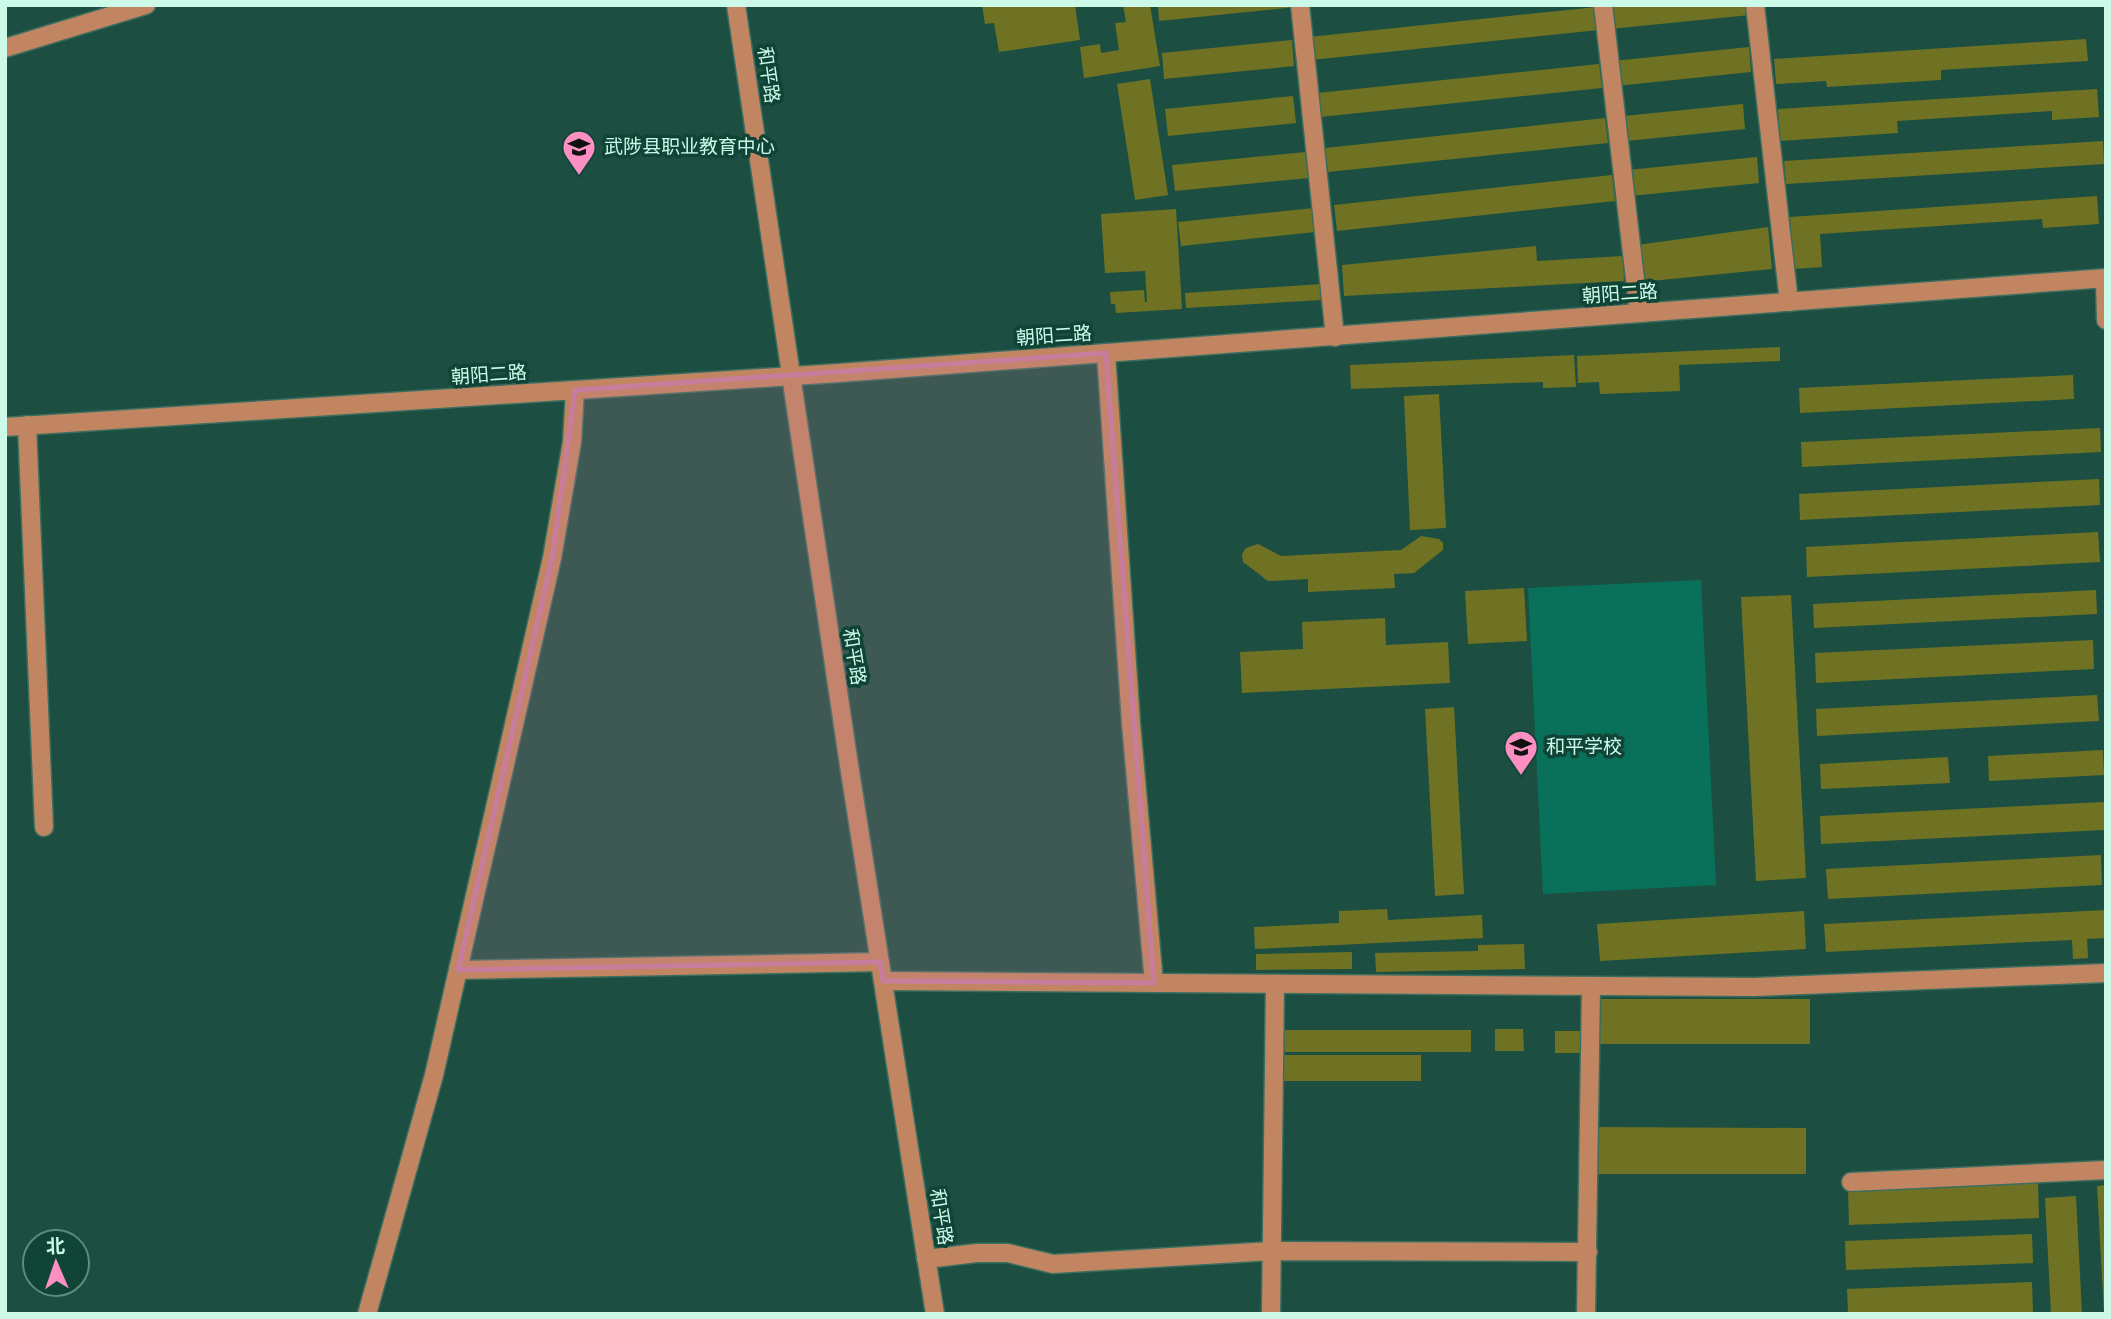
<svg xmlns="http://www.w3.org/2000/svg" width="2111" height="1319" font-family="Signika,'Noto Sans SC',sans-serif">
  <rect width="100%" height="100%" fill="#1c4f41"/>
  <!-- grass -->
  <polygon fill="#097159" points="1701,580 1716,885 1543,894 1528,588"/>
  <!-- building -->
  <g fill="#6f7223">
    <polygon points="982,5 1075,5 1080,40 999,52 994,23 985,24"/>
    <polygon points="1123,5 1150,5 1160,66 1084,78 1080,47 1100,44 1101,53 1119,50 1115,23 1126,22"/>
    <polygon points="1158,5 1296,5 1296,7 1159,21"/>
    <polygon points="1607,5 1749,5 1750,15 1610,29"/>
    <polygon points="1596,7 1599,30 1311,60 1309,37"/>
    <polygon points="2086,39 2088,61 1941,70 1941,80 1827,87 1826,81 1776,84 1774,59"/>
    <polygon points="1292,40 1294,66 1164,79 1162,53"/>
    <polygon points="1749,47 1751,72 1616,86 1613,61"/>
    <polygon points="1599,64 1602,88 1320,117 1317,93"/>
    <polygon points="1150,79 1168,195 1135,200 1117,84"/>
    <polygon points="2097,89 2099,117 2052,120 2052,111 1897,121 1898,133 1780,141 1778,109"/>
    <polygon points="1293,96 1296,123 1168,136 1165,109"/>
    <polygon points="1743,104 1745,129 1627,141 1624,116"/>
    <polygon points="1605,118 1608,143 1328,172 1325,148"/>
    <polygon points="2103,141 2104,164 1786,184 1784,161"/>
    <polygon points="1306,152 1309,178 1175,191 1172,165"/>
    <polygon points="1757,157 1759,183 1631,196 1628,170"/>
    <polygon points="1612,175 1615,201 1337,231 1334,205"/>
    <polygon points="2097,196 2099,224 2043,228 2042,219 1820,234 1822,267 1793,269 1790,217"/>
    <polygon points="1314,208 1316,232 1181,246 1178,222"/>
    <polygon points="1176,209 1182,309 1116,313 1115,304 1111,304 1110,292 1144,290 1145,302 1147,302 1145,271 1105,273 1101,214"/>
    <polygon points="1768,227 1772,269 1641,282 1637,245"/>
    <polygon points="1536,246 1537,261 1623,256 1624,281 1344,296 1342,265"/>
    <polygon points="1321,284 1322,300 1186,308 1185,293"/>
    <polygon points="1780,347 1780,361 1679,365 1680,391 1600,394 1599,382 1578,383 1577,356"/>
    <polygon points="1574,355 1576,387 1543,388 1543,382 1351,389 1350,365"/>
    <polygon points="2073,375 2074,399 1800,413 1799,388"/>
    <polygon points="1439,394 1446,528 1410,530 1404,396"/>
    <polygon points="2100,428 2101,452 1802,467 1801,442"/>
    <polygon points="2099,479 2100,505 1800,520 1799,494"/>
    <polygon points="2098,532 2100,562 1807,577 1806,547"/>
    <polygon points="1421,536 1439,539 1443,543 1443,550 1414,573 1394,574 1395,588 1308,592 1308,579 1268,581 1243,562 1242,554 1246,548 1258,544 1281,556 1401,550"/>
    <polygon points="1524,588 1527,641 1468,644 1465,591"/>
    <polygon points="2096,590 2097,614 1814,628 1813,604"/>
    <polygon points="1791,595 1806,878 1756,881 1741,597"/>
    <polygon points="1385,618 1386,645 1448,642 1450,683 1242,693 1240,652 1303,649 1302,622"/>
    <polygon points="2093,640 2094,669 1816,683 1815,653"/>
    <polygon points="2097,695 2099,721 1817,736 1816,709"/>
    <polygon points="1454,707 1464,894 1435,896 1425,709"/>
    <polygon points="2103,750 2104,775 1989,781 1988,756"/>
    <polygon points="1948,757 1950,783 1821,789 1820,764"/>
    <polygon points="2104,802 2105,830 1821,844 1820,816"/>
    <polygon points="2101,855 2102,885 1828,899 1826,869"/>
    <polygon points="1387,909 1388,920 1482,915 1483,938 1255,949 1254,927 1339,923 1339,911"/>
    <polygon points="2106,910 2106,938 2087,939 2088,958 2073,959 2072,940 1826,952 1824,924"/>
    <polygon points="1804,911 1806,949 1600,961 1597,924"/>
    <polygon points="1524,944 1525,969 1376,972 1375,953 1478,951 1478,945"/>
    <polygon points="1352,952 1352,969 1256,970 1256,954"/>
    <rect x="1598" y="999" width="212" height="45"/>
    <polygon points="1495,1029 1523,1029 1524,1051 1495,1051"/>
    <rect x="1280" y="1030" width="191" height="22"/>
    <rect x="1555" y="1031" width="29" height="22"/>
    <polygon points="1276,1055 1421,1055 1421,1081 1275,1081"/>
    <polygon points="1595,1127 1806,1128 1806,1174 1595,1174"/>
    <polygon points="2038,1182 2039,1218 1849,1225 1848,1189"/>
    <polygon points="2106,1185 2106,1314 2104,1314 2097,1186"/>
    <polygon points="2076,1196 2082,1314 2051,1314 2045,1198"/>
    <polygon points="2032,1234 2033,1263 1846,1270 1845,1241"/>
    <polygon points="2032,1282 2033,1313 1848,1314 1847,1289"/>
  </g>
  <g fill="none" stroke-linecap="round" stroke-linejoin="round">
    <defs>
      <g id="minor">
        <polyline points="736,5 849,765 935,1314"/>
        <polyline points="1300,5 1335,337"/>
        <polyline points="1603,5 1639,313"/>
        <polyline points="1755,5 1789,302"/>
        <polyline points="5,48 146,5"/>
        <polyline points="2105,279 2106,320"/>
        <polyline points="1106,353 1131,723 1154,983"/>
        <polyline points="27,425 44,827"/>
        <polyline points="5,427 838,373 2106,278"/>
        <polyline points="458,970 880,962"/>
        <polyline points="883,981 1754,987 2106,973"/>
        <polyline points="1851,1182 2106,1170"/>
        <polyline points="926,1259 977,1253 1008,1253 1053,1264 1272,1251 1588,1252"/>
        <polyline points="1271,1313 1275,984"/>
        <polyline points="367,1314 434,1075 552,558 572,442 575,390"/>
        <polyline points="1586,1314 1591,987"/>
      </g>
    </defs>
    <!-- minor casing -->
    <use href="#minor" stroke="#3c6e5f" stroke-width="21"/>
    <!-- minor -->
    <use href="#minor" stroke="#c28561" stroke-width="18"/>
  </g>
  <!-- marked area -->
  <path fill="#c77d9b" fill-opacity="0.2" stroke="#c77d9b" stroke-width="5" stroke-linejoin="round" d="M 1106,353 L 1154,983 L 883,981 L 880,962 L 458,970 L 552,558 L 575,390 Z"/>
  <!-- icons -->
  <defs>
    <symbol id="school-pin" viewBox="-11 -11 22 30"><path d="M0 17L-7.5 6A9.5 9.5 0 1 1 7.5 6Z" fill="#fc8fc2" stroke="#0f4436"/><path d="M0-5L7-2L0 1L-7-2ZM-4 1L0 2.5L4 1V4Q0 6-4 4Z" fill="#111"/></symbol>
  </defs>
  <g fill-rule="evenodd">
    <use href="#school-pin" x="560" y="128" width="38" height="52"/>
    <use href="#school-pin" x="1502" y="728" width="38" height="52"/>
  </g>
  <g text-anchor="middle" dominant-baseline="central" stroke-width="7" stroke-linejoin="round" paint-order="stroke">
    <!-- street labels -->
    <g font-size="19" fill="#cdf9e9" stroke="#0f4436">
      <text transform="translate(768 75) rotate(82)">和平路</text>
      <text transform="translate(1620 294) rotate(-4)">朝阳二路</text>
      <text transform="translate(1054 336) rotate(-4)">朝阳二路</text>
      <text transform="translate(489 375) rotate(-4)">朝阳二路</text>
      <text transform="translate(854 657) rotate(81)">和平路</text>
      <text transform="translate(941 1217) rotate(81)">和平路</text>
    </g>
    <!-- poi labels -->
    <g font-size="19" fill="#cdf9e9" stroke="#0f4436" text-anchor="start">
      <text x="604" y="147">武陟县职业教育中心</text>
      <text x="1546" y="747">和平学校</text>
    </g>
  </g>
  <!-- border -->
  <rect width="2111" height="1319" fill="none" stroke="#cdf9e9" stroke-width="14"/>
  <!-- north arrow -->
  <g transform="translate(56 1263) rotate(358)"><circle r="33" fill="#0f4436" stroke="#5b8c7e" stroke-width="2"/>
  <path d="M0-5L12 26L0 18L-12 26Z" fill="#fc8fc2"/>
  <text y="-10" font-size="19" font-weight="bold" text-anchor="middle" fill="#cdf9e9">北</text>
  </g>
</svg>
